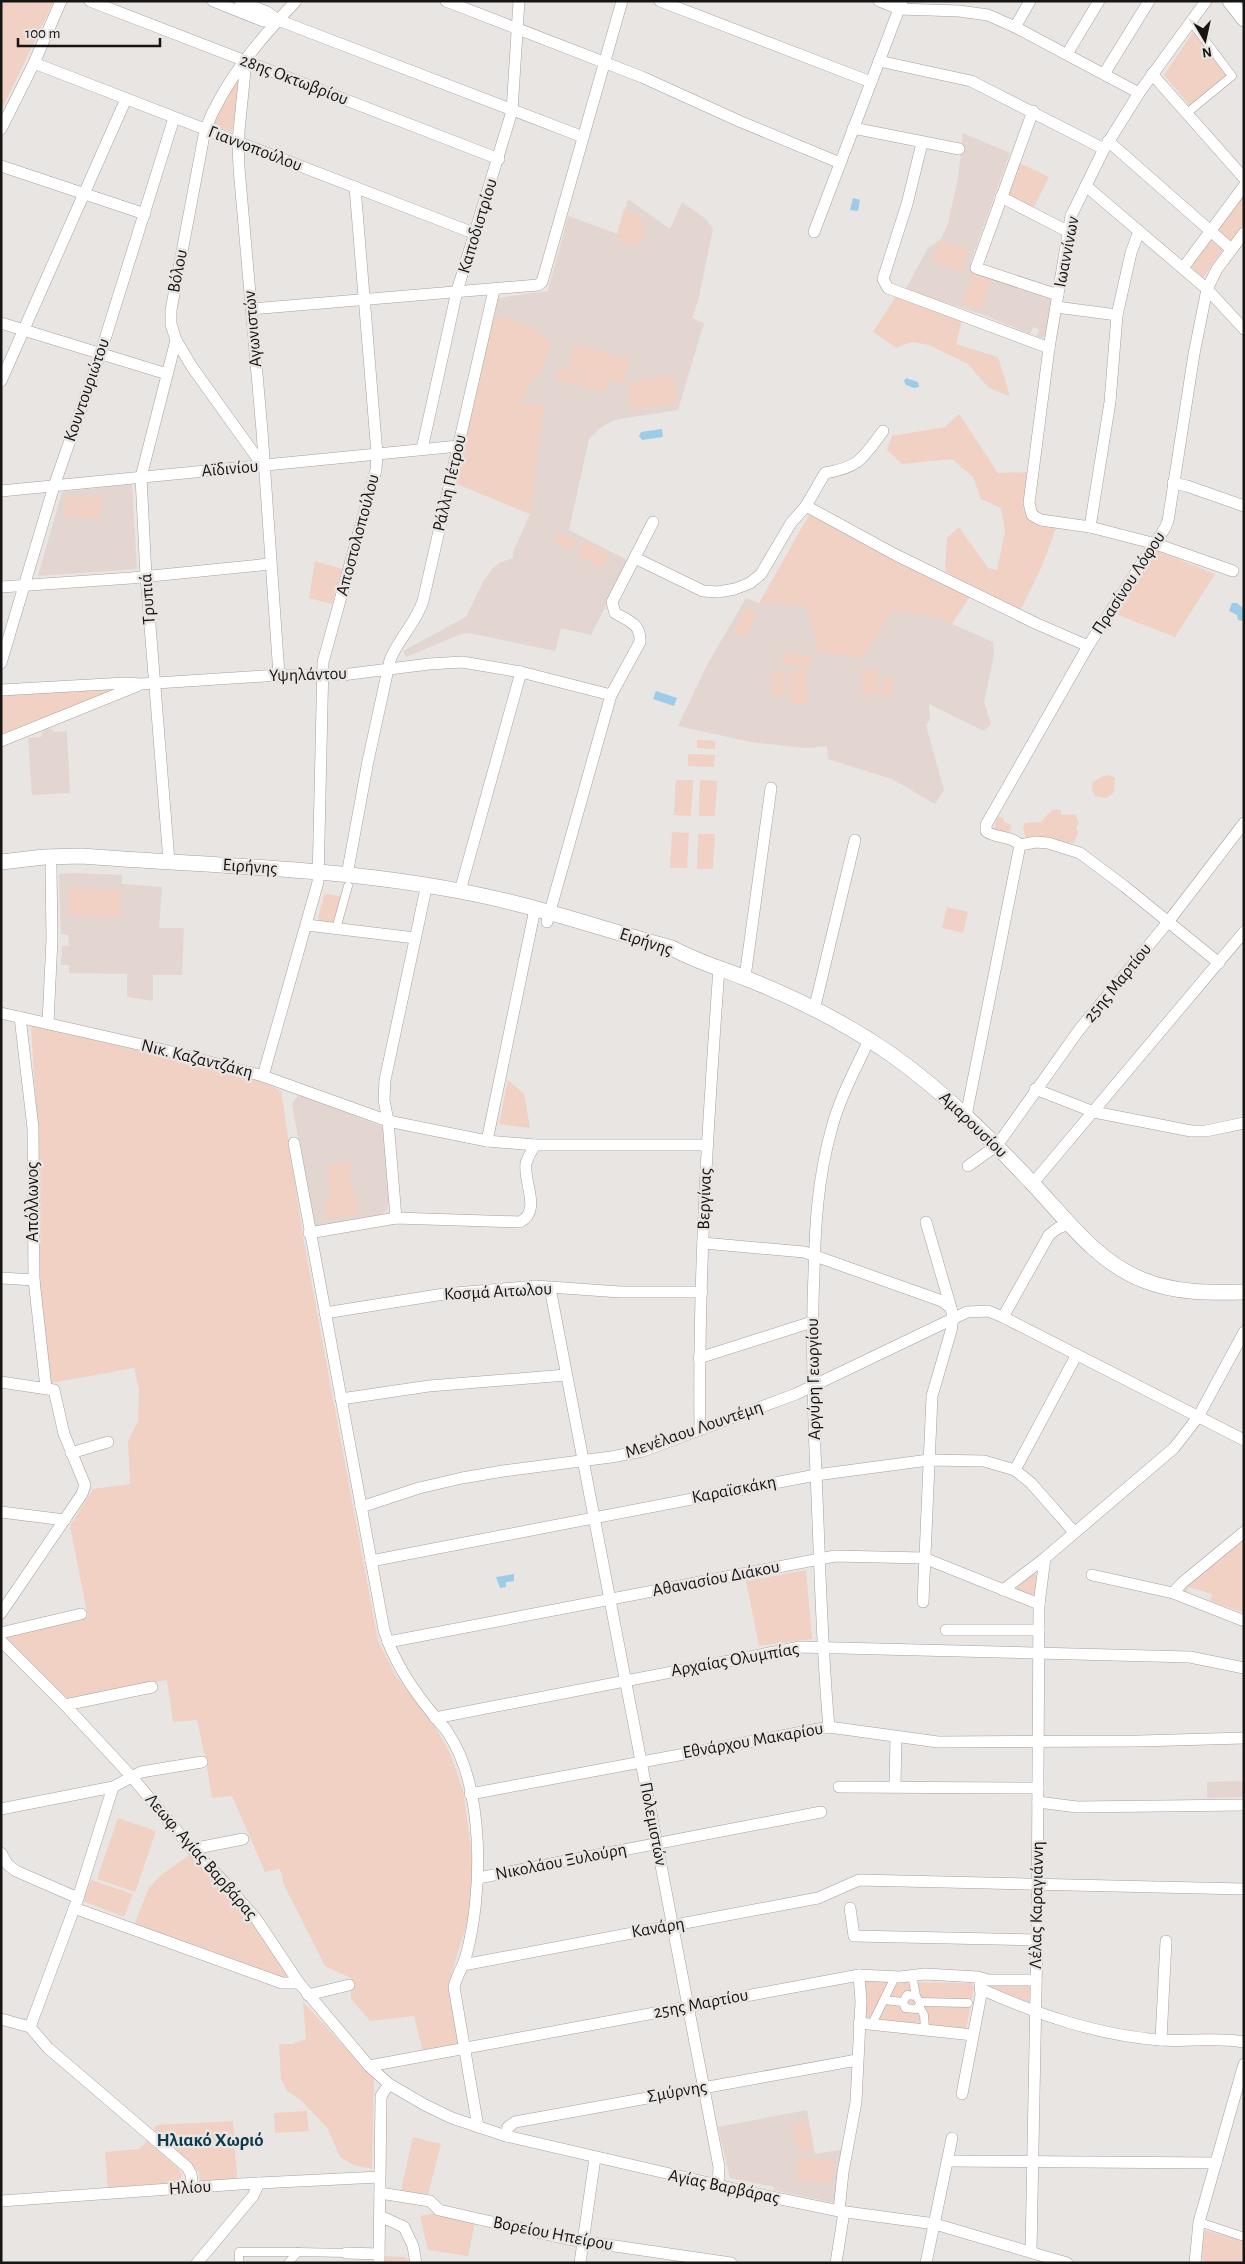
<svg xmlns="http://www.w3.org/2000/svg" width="1245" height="2264" font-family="'Alegreya Sans',sans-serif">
  <rect width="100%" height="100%" fill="#e9e5e2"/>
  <!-- built -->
  <g fill="#e3d6d0">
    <polygon points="963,133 1010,153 971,261 971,269 1052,300 1047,335 1041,338 1037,337 1039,329 1033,327 1030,334 981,314 905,290 928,248 941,239 948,223 958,178"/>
    <polygon points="628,199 670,229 682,202 706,219 713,229 698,301 692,318 704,323 678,410 614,420 600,428 589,439 569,530 629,561 591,635 561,628 555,651 469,633 461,634 406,657 403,651 466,617 483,582 492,569 499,563 513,558 513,552 530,514 455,483 498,298 548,291 568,216 618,234"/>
    <polygon points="132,484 137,569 38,576 62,492"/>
    <polygon points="746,598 759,603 806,606 862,658 893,610 939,618 993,642 994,655 984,702 991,724 984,731 929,704 930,720 926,725 944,790 935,804 892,779 828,759 827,746 806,748 751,742 678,726 707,665"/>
    <polygon points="50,728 55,732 67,731 70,793 32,795 28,738 41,737 43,731"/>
    <polygon points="73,873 122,875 122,884 162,887 159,928 184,928 182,975 153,975 153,1001 127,997 127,974 69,973 69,965 61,965 62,946 69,946 68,935 61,934 59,874"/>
    <polygon points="299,1094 381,1126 384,1131 391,1201 385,1212 380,1215 314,1226 292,1104"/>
    <polygon points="1244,1781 1244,1797 1207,1798 1207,1782"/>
    <polygon points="807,2110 815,2154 845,2149 835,2203 773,2190 774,2187 730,2178 718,2127"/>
  </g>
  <!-- green -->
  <g fill="#f0d1c3">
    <polygon points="1,1 54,1 1,111"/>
    <polygon points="1194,31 1229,76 1191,107 1164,75"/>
    <polygon points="234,78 240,82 232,132 211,125"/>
    <polygon points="1017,162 1049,177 1032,211 1004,196"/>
    <polygon points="1244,191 1244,223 1230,243 1214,230"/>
    <polygon points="624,209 639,215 646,236 636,244 621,244 617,234"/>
    <polygon points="1210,236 1224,248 1203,278 1187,267"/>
    <polygon points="940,240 970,251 962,272 932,261"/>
    <polygon points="972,273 991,280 981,310 962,304"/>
    <polygon points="896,296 962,320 956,344 998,357 1010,396 989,388 968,364 929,345 913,342 905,344 897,348 873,332"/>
    <polygon points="506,317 532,328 551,343 544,366 518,403 544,404 530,514 455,483 493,318"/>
    <polygon points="574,344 630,359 624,383 568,369"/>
    <polygon points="558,368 582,374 579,386 555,379"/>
    <polygon points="584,374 608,380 605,393 581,386"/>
    <polygon points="674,375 678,403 631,410 627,383"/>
    <polygon points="959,414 998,473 1027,472 1023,508 1029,520 1056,528 1042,566 1020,611 974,588 945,571 947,538 959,527 988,568 997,570 1005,532 1001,508 981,499 973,477 952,459 902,464 887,450 892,436 945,427"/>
    <polygon points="65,496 101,497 100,518 65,517"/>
    <polygon points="809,515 971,595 952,624 939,618 893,610 862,658 819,652 806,606 759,603"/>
    <polygon points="558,532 577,541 572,551 554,542"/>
    <polygon points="584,541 609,553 602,568 577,556"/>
    <polygon points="1153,549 1215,574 1175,637 1113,613"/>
    <polygon points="315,561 342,569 332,604 309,598"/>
    <polygon points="745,608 757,614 745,638 733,632"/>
    <polygon points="783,652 812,656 811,668 782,664"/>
    <polygon points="806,669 808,704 791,704 789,670"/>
    <polygon points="877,669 879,694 862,695 861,670"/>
    <polygon points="785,671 787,695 772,696 771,672"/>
    <polygon points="884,676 893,677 891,696 881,694"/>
    <polygon points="121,688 1,737 1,695"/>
    <polygon points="697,740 715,741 715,749 697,748"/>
    <polygon points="688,754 715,755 714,767 688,766"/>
    <polygon points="1109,775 1115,778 1114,792 1107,798 1095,796 1092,790 1092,783 1103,776"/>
    <polygon points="676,780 693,780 691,816 674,815"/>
    <polygon points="700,780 717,781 715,816 699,816"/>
    <polygon points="1056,809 1061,811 1061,815 1075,814 1079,823 1076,827 1078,833 1074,843 1026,839 1023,828 1025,823 1041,822 1052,810"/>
    <path d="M 999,817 L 1003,818 L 1004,822 L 1011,825 L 1011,829 C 1007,833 1000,835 994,831 L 996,819 Z"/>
    <polygon points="672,832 689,833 687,868 670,868"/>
    <polygon points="698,834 715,834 713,869 697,869"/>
    <polygon points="69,888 121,890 120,917 68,915"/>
    <polygon points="327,894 343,897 336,924 321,922 318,918 324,896"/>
    <polygon points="947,907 968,912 963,933 942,928"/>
    <polygon points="31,1025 259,1079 281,1091 304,1242 378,1641 396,1676 433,1723 450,1753 463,1790 474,1872 467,1924 455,1961 449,1987 462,2046 423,2052 414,2016 370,2021 351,1999 351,1978 325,1966 284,1885 280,1869 265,1872 232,1796 212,1798 206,1761 197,1720 173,1722 167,1680 68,1700 3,1635 88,1617 70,1526 93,1489 130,1484 128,1441 138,1421 139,1389 134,1368 50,1383 38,1266 38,1142"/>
    <polygon points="508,1080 524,1094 530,1128 499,1124"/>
    <polygon points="349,1162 353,1196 356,1196 359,1214 326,1219 323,1201 331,1199 326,1165"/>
    <polygon points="1244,1539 1244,1610 1242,1612 1210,1601 1212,1594 1189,1587 1186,1593 1181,1592 1182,1589"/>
    <polygon points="806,1570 812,1639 759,1646 746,1581"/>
    <polygon points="1032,1573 1038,1576 1035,1595 1015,1589"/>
    <polygon points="118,1818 156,1831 135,1892 97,1879"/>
    <polygon points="191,1854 255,1921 287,1975 285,1978 280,1979 134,1925 149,1888 161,1875"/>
    <polygon points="91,1880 133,1894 124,1917 83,1901"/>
    <polygon points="863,1978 896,1982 972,1983 974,1988 966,2030 867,2021"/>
    <polygon points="983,1983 1031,1985 1029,2001 1028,2002"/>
    <polygon points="303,2002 374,2079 372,2169 354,2165 340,2157 328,2129 301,2100 287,2091 281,2079 279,2044 292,2044 306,2039"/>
    <polygon points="307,2111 309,2131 275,2133 274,2113"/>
    <polygon points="233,2121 237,2179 200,2182 199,2172 156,2133 154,2128 157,2125"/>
    <polygon points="807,2121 813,2149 798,2152 792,2124"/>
    <polygon points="413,2137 441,2144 427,2198 416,2193 401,2190"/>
    <path d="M 147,2141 L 178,2168 C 182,2173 183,2177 179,2182 L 108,2189 L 105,2152 L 139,2149 Z"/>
    <polygon points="798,2157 835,2162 832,2184 795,2179"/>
    <polygon points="435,2213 475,2222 468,2256 428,2250 420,2216"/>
    <polygon points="1204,2230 1244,2241 1244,2263 1206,2263 1202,2259"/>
    <polygon points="383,2256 405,2257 411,2263 382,2263"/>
  </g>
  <!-- water -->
  <g fill="#9ccce7">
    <polygon points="853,198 860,200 858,211 850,210"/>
    <polygon points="906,378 918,382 919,387 914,388 906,385 904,381"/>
    <polygon points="662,429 663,437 642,440 639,436 641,432"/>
    <polygon points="1232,603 1237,603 1243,608 1243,621 1238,620 1237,615 1229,611"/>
    <polygon points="656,691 677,698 674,706 653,699"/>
    <polygon points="514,1574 514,1581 506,1582 506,1587 500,1588 496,1577"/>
  </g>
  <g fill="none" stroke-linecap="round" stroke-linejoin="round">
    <defs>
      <g id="pedestrian">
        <polyline points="1187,113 1232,76 1196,28"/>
        <polyline points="336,929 348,886"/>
        <polyline points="912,1975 916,1996 921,2004 916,2009 905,2008 903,2002 907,1995 916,1996"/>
        <polyline points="884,2000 903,2002"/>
        <polyline points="920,2002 968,2003"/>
        <polyline points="919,2006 924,2015 925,2029"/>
        <polyline points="872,2024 895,1977"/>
        <polyline points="1199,2222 1244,2237"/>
        <polyline points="239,2263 239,2252 298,2252"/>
        <polyline points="288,2263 298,2252 346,2253"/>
      </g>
      <g id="minor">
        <polyline points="90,1 499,159"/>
        <polyline points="213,1 263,21 278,20"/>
        <polyline points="240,1 267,12 278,20 583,137"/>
        <polyline points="446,1 642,77 739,121 840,163"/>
        <polyline points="660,1 871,82"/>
        <polyline points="879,1 899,9 959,11 988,15 1015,27 1139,93"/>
        <polyline points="1206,1 1139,93 1104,149 1071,216 1049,348 1029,503 1032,515 1041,520 1090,527 1156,544 1233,571"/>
        <polyline points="1015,27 1030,1"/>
        <polyline points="1067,54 1099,1"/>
        <polyline points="246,61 238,141 239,168 262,431 279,675"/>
        <polyline points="879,61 971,81 1104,149"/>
        <polyline points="34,63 476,234"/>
        <polyline points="1104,74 1149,1"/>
        <polyline points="1152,74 1244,178"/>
        <polyline points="1033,111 976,268 1058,295"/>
        <polyline points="853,128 959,149"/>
        <polyline points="1,129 34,63 61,1"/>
        <polyline points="1108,141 1231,249"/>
        <polyline points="922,143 907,204 883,279 888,288 1049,348"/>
        <polyline points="1,166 145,214"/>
        <polyline points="1086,186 1207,289 1244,329"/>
        <polyline points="1001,197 1067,231"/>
        <polyline points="814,232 902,1"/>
        <polyline points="1183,268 1244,186"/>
        <polyline points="1056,307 1117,315"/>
        <polyline points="252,309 538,285 542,282 622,1"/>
        <polyline points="1,323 167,374"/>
        <polyline points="1,381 126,99"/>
        <polyline points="422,449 457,291 512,111 519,1"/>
        <path d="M 263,466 L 192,367 L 176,340 L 171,324 L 171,310 L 205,130 C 224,81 260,39 296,1"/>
        <polyline points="1173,483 1187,486 1244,506"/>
        <polyline points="1,491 459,446"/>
        <path d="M 806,506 L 825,473 C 860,467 863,458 883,431"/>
        <polyline points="1090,527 1110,402 1117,315 1131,253 1139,231"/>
        <polyline points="635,558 703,591 718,592 735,589 750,583 761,574 791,523 806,506 896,555 1035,623 1088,646"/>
        <polyline points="1,587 131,578 270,564"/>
        <polyline points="1,663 54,486 100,355 174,118"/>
        <polyline points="1,690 125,683 141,684 279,675 342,675 429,664 462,662 521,672 611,695"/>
        <polyline points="1,741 137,686"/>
        <path d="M 1020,845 C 1010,835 996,839 986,831 L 986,825 L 1088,646 L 1165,528 L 1168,521 L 1194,354 L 1207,289 L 1217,269 L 1244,233"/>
        <polyline points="1020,845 1036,842 1048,843 1080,853 1124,886 1219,963"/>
        <polyline points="169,861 146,576 141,477 176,340"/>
        <path d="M 347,875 L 368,761 L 390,660 C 398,639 416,623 423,601 L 494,290"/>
        <polyline points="460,891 521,672"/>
        <path d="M 547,922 L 611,695 L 640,642 C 641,624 629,621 615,613 L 612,602 L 653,522"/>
        <polyline points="307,925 415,938"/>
        <polyline points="745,977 771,788"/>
        <polyline points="814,1010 855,840"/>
        <polyline points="1,1013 160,1049 263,1076 388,1121 487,1141 535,1145"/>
        <polyline points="20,1017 33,1128 34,1280 46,1388"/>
        <polyline points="48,1023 52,939 51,866"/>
        <polyline points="263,1076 318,882 323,662 376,470 377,454 355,187"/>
        <polyline points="1035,1089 1094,1112 1191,1131 1206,1131 1244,1123"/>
        <polyline points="966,1116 1020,845"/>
        <polyline points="487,1141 535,909"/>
        <path d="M 294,1143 L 384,1630 C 394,1663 414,1692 436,1718 C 439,1723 445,1727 448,1733 C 485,1788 483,1894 466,1956 C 463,1967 457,1975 454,1987 L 478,2127"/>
        <polyline points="968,1166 996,1146 1003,1137 1079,1030 1168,922 1244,823"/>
        <polyline points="1033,1183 1244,932"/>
        <polyline points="396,1218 388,1121 384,1100 385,1080 425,893"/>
        <polyline points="926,1222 951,1308"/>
        <path d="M 309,1233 L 396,1218 L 520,1222 C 542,1211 523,1182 526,1163 C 528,1157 532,1150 535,1145 L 707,1145"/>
        <polyline points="703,1243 804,1252 942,1301 951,1308 953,1318 951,1331 932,1396 923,1602"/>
        <polyline points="1,1278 34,1280"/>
        <polyline points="550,1288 719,2167 718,2186"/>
        <polyline points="325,1313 444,1294 536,1286 620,1292 702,1292"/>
        <polyline points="1003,1317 1049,1235 1058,1228 1069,1224"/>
        <polyline points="699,1358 812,1322"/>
        <polyline points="1,1382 54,1390 64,1434 85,1485 82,1494 1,1613"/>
        <polyline points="341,1399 429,1386 566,1375"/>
        <path d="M 700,1430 C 698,1276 708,1122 719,968"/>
        <polyline points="71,1453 108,1442"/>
        <polyline points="1015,1470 1076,1356"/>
        <polyline points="361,1507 419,1488 462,1478 503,1471 611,1457 643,1451 796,1394 967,1312 988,1311 1003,1317 1244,1440"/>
        <polyline points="1,1512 65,1520"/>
        <polyline points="371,1561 816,1475 929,1460 984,1461 1015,1470 1031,1483 1074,1532"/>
        <polyline points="1092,1575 1173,1593 1244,1621"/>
        <polyline points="1003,1590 1045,1558 1174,1448 1198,1417 1244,1332"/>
        <polyline points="1173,1593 1182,1583 1244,1532"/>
        <polyline points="946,1630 1039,1630"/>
        <polyline points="1,1633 81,1614"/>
        <polyline points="1,1641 65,1705 131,1776 192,1849 225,1883 257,1920 299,1983 369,2066 389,2084 425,2105 452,2118 506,2136 752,2193 839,2211 935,2224 1067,2263"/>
        <polyline points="388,1642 835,1556 924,1558 1039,1604"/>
        <polyline points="65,1705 152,1687"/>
        <polyline points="435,1718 800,1647 1190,1657 1244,1668"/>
        <path d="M 829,1727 C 821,1642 820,1558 816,1474 C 813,1407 811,1340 814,1273 C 815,1225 818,1178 831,1131 C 839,1099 855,1070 869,1040"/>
        <polyline points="895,1786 896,1737"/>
        <polyline points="839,1787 1038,1788"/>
        <polyline points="470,1794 829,1727 938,1742 1139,1741 1244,1738"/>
        <polyline points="1038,1802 1077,1807 1244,1805"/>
        <polyline points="1,1809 113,1787 141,1772 202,1762"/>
        <polyline points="192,1849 243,1839"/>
        <polyline points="1,1853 8,1865 16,1871 78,1898"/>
        <polyline points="478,1878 821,1812"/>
        <polyline points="74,1908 282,1983 299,1983"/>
        <polyline points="850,1908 854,1936 1037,1940"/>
        <polyline points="463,1965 818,1898 859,1880 1244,1889"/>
        <path d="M 981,1989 C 1039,2015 1097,2035 1160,2040 C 1188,2042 1216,2037 1244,2042"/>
        <polyline points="308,1995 349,1985"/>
        <polyline points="1,2019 30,2027 48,2048 187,2167 191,2174 193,2188"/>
        <polyline points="859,2023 973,2035"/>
        <polyline points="30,2027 78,1898 113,1787"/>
        <polyline points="1161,2040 1166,1941"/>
        <polyline points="369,2066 859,1975 900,1977 925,1974 978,1977 988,1980 1036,1980"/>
        <polyline points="962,2094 981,1995 980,1983"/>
        <polyline points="506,2136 508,2127 515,2122 857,2060"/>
        <polyline points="948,2161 1216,2163"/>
        <polyline points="380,2193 430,2201 439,2210 567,2239 731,2263"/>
        <polyline points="1,2201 240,2184 379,2177"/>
        <polyline points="839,2211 843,2172 856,2102 861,2001 859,1975"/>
        <polyline points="380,2216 404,2227 413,2246 416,2263"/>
        <polyline points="1031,2252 1037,1940 1039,1604 1045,1558"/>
        <polyline points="346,2253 379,2254"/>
        <polyline points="197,2263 253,2196 259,2183"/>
        <polyline points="379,2263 381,2096 389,2084"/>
        <polyline points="580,2263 595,2158"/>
        <polyline points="836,2263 844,2212"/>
        <polyline points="926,2263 952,2138"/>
        <polyline points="1195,2263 1199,2222 1244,2064"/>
      </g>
      <g id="secondary">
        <polyline points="1230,1 1244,19"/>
        <path d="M 1,862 L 44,857 L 82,856 C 208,866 335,867 459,891 C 531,904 601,929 672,948 C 695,961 720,968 745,978 C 796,998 846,1023 892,1055 C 944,1092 990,1138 1033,1184 C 1066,1219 1097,1262 1143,1280 C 1175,1293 1210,1293 1244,1292"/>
      </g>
    </defs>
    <!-- pedestrian casing -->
    <use href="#pedestrian" stroke="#a5a19f" stroke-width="9"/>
    <!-- minor casing -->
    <use href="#minor" stroke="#a5a19f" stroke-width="12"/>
    <!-- secondary casing -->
    <use href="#secondary" stroke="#a5a19f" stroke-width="16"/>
    <!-- pedestrian -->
    <use href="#pedestrian" stroke="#fff" stroke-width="8"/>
    <!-- minor -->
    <use href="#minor" stroke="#fff" stroke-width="11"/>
    <!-- secondary -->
    <use href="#secondary" stroke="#fff" stroke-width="15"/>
  </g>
  <g text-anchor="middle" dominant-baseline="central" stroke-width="5" stroke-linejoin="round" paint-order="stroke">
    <!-- street labels -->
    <g font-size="18" fill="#171514" stroke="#e9e5e2">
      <text transform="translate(294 80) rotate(21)">28ης Οκτωβρίου</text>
      <text transform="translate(255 149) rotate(21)">Γιαννοπούλου</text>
      <text transform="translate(478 226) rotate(-73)">Καποδιστρίου</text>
      <text transform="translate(1067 252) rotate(-79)">Ιωαννίνων</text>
      <text transform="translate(178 271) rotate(-79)">Βόλου</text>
      <text transform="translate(253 329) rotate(-95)">Αγωνιστών</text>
      <text transform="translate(87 390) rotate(-71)">Κουντουριώτου</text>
      <text transform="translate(230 469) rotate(-5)">Αϊδινίου</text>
      <text transform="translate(450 483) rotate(-77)">Ράλλη Πέτρου</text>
      <text transform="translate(358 535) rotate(-75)">Αποστολοπούλου</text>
      <text transform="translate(1129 583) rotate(-57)">Πρασίνου Λόφου</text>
      <text transform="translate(148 599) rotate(-94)">Τρυπιά</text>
      <text transform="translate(308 675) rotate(-2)">Υψηλάντου</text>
      <text transform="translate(250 867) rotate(4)">Ειρήνης</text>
      <text transform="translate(646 942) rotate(18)">Ειρήνης</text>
      <text transform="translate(1118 983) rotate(-51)">25ης Μαρτίου</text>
      <text transform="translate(197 1059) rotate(14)">Νικ. Καζαντζάκη</text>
      <text transform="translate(973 1125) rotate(44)">Αμαρουσίου</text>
      <text transform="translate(705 1199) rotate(-88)">Βεργίνας</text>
      <text transform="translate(33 1202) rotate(-90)">Απόλλωνος</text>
      <text transform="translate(498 1292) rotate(-3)">Κοσμά Αιτωλου</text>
      <text transform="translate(814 1379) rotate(-91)">Αργύρη Γεωργίου</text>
      <text transform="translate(694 1430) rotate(-19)">Μενέλαου Λουντέμη</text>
      <text transform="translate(734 1490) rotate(-11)">Καραϊσκάκη</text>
      <text transform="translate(716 1579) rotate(-11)">Αθανασίου Διάκου</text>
      <text transform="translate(735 1660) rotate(-10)">Αρχαίας Ολυμπίας</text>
      <text transform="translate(753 1741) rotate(-10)">Εθνάρχου Μακαρίου</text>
      <text transform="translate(653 1824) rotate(79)">Πολεμιστών</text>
      <text transform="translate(201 1857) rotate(49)">Λεωφ. Αγίας Βαρβάρας</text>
      <text transform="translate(561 1862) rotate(-11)">Νικολάου Ξυλούρη</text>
      <text transform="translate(1037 1905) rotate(-89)">Λέλας Καραγιάννη</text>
      <text transform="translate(658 1928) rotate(-10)">Κανάρη</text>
      <text transform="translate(701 2004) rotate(-11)">25ης Μαρτίου</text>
      <text transform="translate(677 2092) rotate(-10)">Σμύρνης</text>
      <text transform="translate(724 2187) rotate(12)">Αγίας Βαρβάρας</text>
      <text transform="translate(190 2188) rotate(-4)">Ηλίου</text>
      <text transform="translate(553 2234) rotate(11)">Βορείου Ηπείρου</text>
    </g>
    <!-- neighbourhood labels -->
    <g font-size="19" font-weight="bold" fill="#0d3a4f" stroke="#e9e5e2">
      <text x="210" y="2140">Ηλιακό Χωριό</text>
    </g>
  </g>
  <!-- border -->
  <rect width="1245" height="2264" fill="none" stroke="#171514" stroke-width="5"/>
  <!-- north arrow -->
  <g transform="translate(1205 40) rotate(171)" stroke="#e9e5e2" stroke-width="4" paint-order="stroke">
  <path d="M0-4L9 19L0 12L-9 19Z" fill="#171514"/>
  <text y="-8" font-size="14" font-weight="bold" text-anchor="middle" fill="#171514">N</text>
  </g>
  <!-- scale -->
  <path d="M18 38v8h142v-8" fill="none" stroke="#171514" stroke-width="2.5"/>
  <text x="25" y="38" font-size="15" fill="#171514" stroke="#e9e5e2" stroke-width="4" paint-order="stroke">100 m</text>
</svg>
